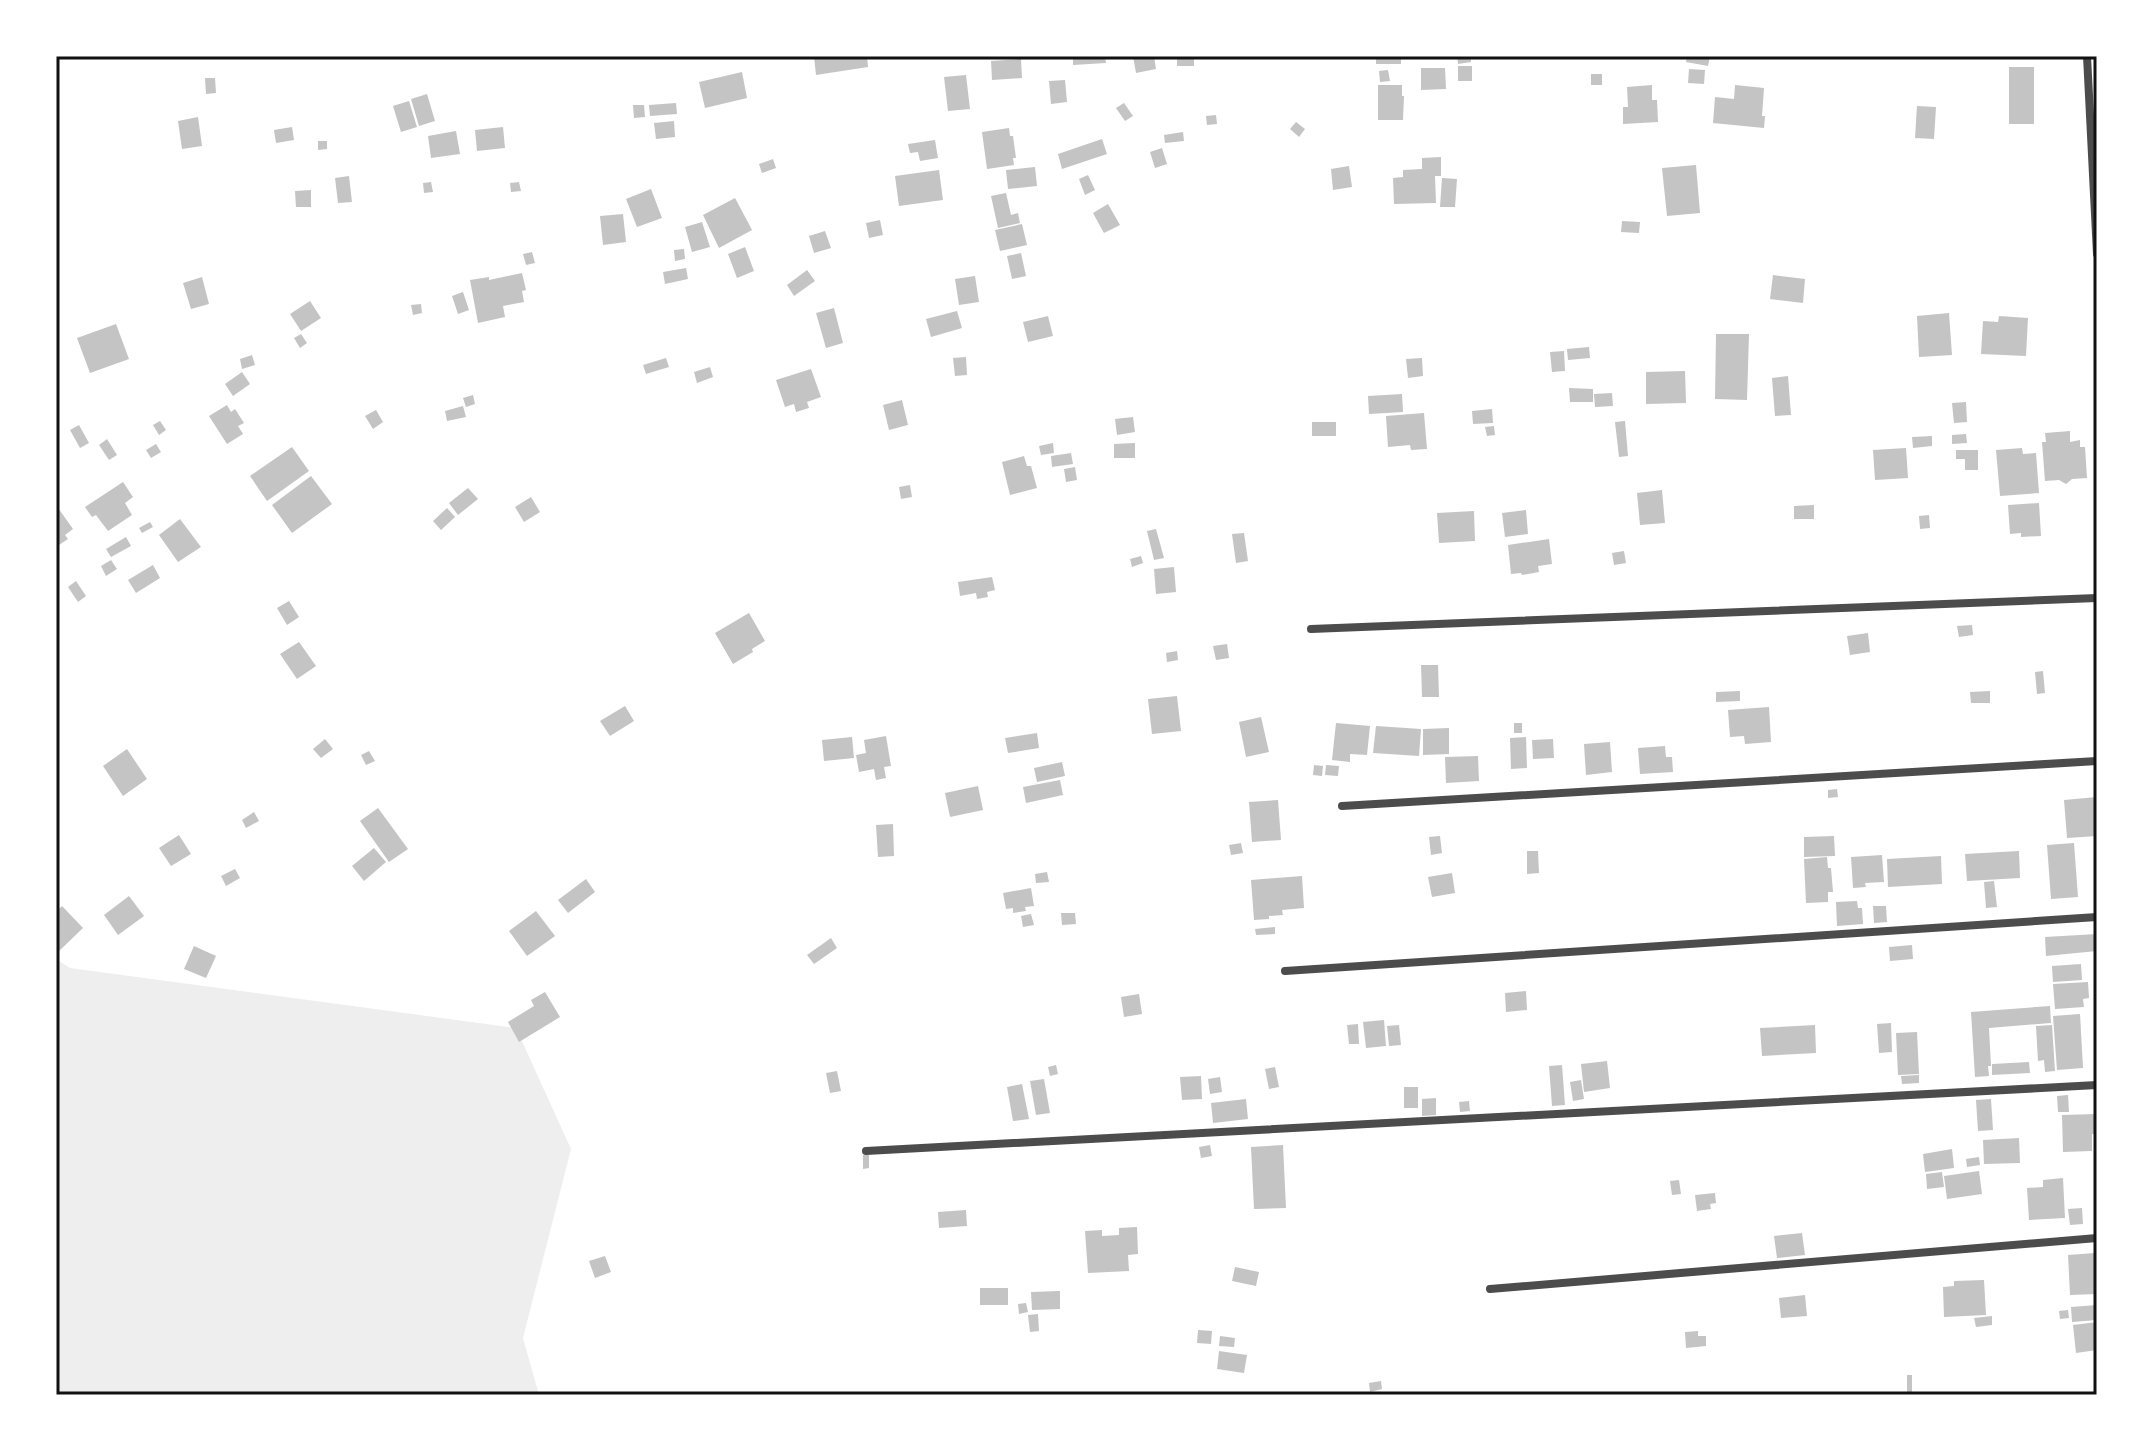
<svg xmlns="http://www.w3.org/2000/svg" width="2153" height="1451" font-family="'Space Grotesk',sans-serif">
  <rect width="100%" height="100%" fill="#fff"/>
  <!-- green -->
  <polygon fill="#eee" points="56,959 70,968 516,1028 571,1149 523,1338 539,1395 56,1395"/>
  <!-- building -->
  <g fill="#c4c4c4">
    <polygon points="814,56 867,56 868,67 816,75"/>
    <polygon points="1073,56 1105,56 1106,63 1073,65"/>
    <polygon points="1133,56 1154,56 1156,69 1136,73"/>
    <rect x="1376" y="56" width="25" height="8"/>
    <polygon points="1457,56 1471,56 1471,62 1458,64"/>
    <polygon points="1687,56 1710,56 1708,66 1686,62"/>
    <polygon points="1177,57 1194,58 1194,66 1177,66"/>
    <polygon points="1021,59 1022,78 992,80 991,61"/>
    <rect x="1458" y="66" width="14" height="15"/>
    <rect x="2009" y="67" width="25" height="57"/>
    <polygon points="1421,68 1445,68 1446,89 1421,90"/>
    <polygon points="1689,69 1705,70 1704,84 1688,83"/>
    <polygon points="1388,70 1390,81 1380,82 1379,71"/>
    <polygon points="742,72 747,98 705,108 699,82"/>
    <rect x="1591" y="74" width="11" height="11"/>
    <polygon points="966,75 970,109 948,111 944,77"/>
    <polygon points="205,78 215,78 216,93 206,94"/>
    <polygon points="1065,80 1067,102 1051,104 1049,81"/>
    <polygon points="1378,85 1402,85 1402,96 1404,96 1403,120 1378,120"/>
    <polygon points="1652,85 1652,100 1657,100 1658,122 1623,124 1623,107 1628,107 1627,87"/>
    <polygon points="1735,85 1764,88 1762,116 1765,116 1764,128 1713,123 1715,97 1734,99"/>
    <polygon points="427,94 435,121 419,126 411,99"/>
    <polygon points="409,101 417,127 401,132 393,106"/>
    <polygon points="676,103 677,114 650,116 649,105"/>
    <polygon points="1124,103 1133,116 1125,121 1116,108"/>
    <polygon points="633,105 644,105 645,117 634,118"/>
    <polygon points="1917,106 1936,107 1934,139 1915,138"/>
    <polygon points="1216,115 1217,124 1207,125 1206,116"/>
    <polygon points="198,117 202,146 182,149 178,121"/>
    <polygon points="674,121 675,137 656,139 654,123"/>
    <polygon points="1296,122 1305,129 1299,137 1290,129"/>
    <polygon points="292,127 294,140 276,143 274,130"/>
    <polygon points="503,127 505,148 477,151 475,130"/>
    <polygon points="1009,128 1010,136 1013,136 1016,158 1013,158 1014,165 987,169 982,132"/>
    <polygon points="456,131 460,154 431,158 428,136"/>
    <polygon points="1183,132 1184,141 1165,143 1164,135"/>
    <polygon points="1102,139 1107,154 1062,169 1058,154"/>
    <polygon points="935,140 938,158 920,161 918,152 910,153 908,144"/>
    <polygon points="318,141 327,141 327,149 318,150"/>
    <polygon points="1162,148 1167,164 1155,168 1150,152"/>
    <polygon points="1441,157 1441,176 1435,176 1436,203 1394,204 1393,178 1403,177 1403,170 1422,169 1422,158"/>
    <polygon points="773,159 776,168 762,173 759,164"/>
    <polygon points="1696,165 1700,213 1667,216 1662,168"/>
    <polygon points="1349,166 1352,187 1333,190 1331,169"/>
    <polygon points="1035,167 1037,186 1008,189 1006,170"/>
    <polygon points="939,170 943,200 899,206 895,176"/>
    <polygon points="1088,175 1095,190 1085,195 1079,179"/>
    <polygon points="349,176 352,202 338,203 335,178"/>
    <polygon points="1442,178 1457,179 1455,207 1440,207"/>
    <polygon points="431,182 433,192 424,193 423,183"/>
    <polygon points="519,182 521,191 511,192 510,183"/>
    <polygon points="651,189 662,218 637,227 626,199"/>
    <polygon points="311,190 311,207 296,207 295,191"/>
    <polygon points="1006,193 1011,215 1018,213 1020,223 998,228 991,196"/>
    <polygon points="735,198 752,230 719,248 703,215"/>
    <polygon points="1108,204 1120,225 1104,233 1093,213"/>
    <polygon points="623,214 626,242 603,245 600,216"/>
    <polygon points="880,220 883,235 869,238 866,223"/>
    <polygon points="1622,221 1640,222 1639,233 1621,232"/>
    <polygon points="702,222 710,247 692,252 685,227"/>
    <polygon points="1022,224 1027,245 1000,251 995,230"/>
    <polygon points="825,231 831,248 814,253 809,236"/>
    <polygon points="745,247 754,271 737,278 728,254"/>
    <polygon points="684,249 685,259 675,261 674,250"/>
    <polygon points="532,252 535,263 526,265 523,254"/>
    <polygon points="1021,253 1026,276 1012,279 1007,256"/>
    <polygon points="686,268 688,279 665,284 663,272"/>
    <polygon points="807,270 815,281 794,296 787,285"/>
    <polygon points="522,273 526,290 522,291 524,302 503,306 505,317 478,323 470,280 489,277 489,280"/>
    <polygon points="1773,275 1805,279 1803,303 1770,299"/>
    <polygon points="975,276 979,302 959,305 955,279"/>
    <polygon points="202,277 209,304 191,309 183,283"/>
    <polygon points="463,292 469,310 458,314 452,296"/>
    <polygon points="310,301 321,318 301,331 290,314"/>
    <polygon points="421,304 422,313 413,315 411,305"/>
    <polygon points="834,308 843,343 826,348 816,313"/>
    <polygon points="957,311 962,328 931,337 926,319"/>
    <polygon points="1949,313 1952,355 1919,357 1917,316"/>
    <polygon points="1048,316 1053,336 1028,342 1023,322"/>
    <polygon points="1999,316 2028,318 2026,356 1981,354 1983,321 1998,322"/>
    <polygon points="116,324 129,359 90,373 77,338"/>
    <polygon points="301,334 307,343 300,348 294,338"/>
    <polygon points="1716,334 1749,334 1747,400 1715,399"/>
    <polygon points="1589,347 1590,358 1568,360 1567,349"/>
    <polygon points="1564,351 1565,371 1552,372 1550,352"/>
    <polygon points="252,355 255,365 242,369 240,359"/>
    <polygon points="966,357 967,375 955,376 953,358"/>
    <polygon points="666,358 669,367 646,374 643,365"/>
    <polygon points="1422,358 1423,376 1408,378 1406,359"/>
    <polygon points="710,367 713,377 697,383 694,372"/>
    <polygon points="811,369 821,397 807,402 809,408 796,412 794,404 785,407 776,380"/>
    <polygon points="1685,371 1686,403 1646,404 1646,372"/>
    <polygon points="242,372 250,384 233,396 225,384"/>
    <polygon points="1788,376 1791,415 1775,416 1772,378"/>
    <polygon points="1569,388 1593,389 1593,402 1570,402"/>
    <polygon points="1612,393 1613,406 1595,407 1594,394"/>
    <polygon points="1402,394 1403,412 1369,414 1368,396"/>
    <polygon points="473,395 475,404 466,407 463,398"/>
    <polygon points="902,400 908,425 889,430 883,405"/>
    <polygon points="1966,402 1967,422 1954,423 1952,403"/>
    <polygon points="227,405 231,412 235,409 244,423 238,426 243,434 227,444 209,416"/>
    <polygon points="463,406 466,417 447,421 445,411"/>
    <polygon points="1492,409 1493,423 1473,424 1472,411"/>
    <polygon points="376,410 383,422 373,429 365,416"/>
    <polygon points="1424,413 1427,449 1411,450 1410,445 1388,447 1386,416"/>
    <polygon points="1133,417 1135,432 1117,435 1115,419"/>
    <polygon points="160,421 166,430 159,435 153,425"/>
    <polygon points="1625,421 1628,456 1619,457 1615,422"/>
    <rect x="1312" y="422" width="24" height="14"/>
    <polygon points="79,425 89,443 80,448 70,430"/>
    <polygon points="1494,426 1495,435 1487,436 1485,427"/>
    <polygon points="2070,431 2070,442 2080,440 2080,447 2085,447 2087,478 2072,479 2066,484 2059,480 2045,481 2042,442 2046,442 2045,433"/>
    <polygon points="1966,434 1967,443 1952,444 1952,435"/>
    <polygon points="1932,436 1932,446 1913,448 1912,437"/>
    <polygon points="107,439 117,455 109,460 99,445"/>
    <polygon points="1053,443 1054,453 1041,455 1039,446"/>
    <polygon points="1135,443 1135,458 1114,458 1114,444"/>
    <polygon points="156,444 161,452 151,458 146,450"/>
    <polygon points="292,447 309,471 267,501 250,476"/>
    <polygon points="1906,448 1908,478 1875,480 1873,450"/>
    <polygon points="2022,448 2023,454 2036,453 2039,493 2000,496 1996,450"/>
    <polygon points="1956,450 1978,450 1978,470 1965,470 1965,459 1956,459"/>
    <polygon points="1071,453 1073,464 1052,467 1051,456"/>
    <polygon points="1024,456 1027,466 1031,466 1037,488 1010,495 1002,462"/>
    <polygon points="1075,467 1077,480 1066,482 1064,469"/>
    <polygon points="311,476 332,504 292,533 272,505"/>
    <polygon points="123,482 133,497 125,503 132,515 108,531 96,515 92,517 85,507"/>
    <polygon points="910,485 912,497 901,499 899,487"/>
    <polygon points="468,488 478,499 458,515 449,503"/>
    <polygon points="1662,490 1665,523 1640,525 1637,493"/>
    <polygon points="531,497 540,512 524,522 515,507"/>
    <polygon points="2039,503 2041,536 2021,537 2021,533 2010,534 2008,505"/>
    <polygon points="56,505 73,529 65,535 68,539 56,547"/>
    <polygon points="1814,505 1814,519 1794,519 1794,506"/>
    <polygon points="447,508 455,517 441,530 433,521"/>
    <polygon points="1526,510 1528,534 1505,537 1502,513"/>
    <polygon points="1474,511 1475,541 1439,543 1437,513"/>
    <polygon points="1929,515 1930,528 1920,529 1919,516"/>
    <polygon points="180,519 201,547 178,562 159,535"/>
    <polygon points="150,522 153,527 142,533 139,528"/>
    <polygon points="1156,529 1164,558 1154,560 1147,531"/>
    <polygon points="1244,533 1248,561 1236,563 1232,534"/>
    <polygon points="126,537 131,546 111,557 106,549"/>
    <polygon points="1549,539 1552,564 1538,566 1539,572 1522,575 1521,573 1511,574 1508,545"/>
    <polygon points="1624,551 1626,563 1614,565 1612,553"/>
    <polygon points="1141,556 1143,563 1132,567 1130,559"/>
    <polygon points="111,560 117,569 106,576 101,566"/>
    <polygon points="153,565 160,578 136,593 128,580"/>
    <polygon points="1174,567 1176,592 1156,594 1154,569"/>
    <polygon points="992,577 995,590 987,592 988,597 977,599 976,593 960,596 958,582"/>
    <polygon points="76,581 86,596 78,602 68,587"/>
    <polygon points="289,601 299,617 287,625 277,608"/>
    <polygon points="749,613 765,641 752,649 753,652 733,664 715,633"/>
    <polygon points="1972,625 1973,635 1959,637 1957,626"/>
    <polygon points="1868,633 1870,652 1850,655 1847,636"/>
    <polygon points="299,642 316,666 297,679 280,654"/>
    <polygon points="1227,644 1229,658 1216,660 1213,646"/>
    <polygon points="1177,651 1178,660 1167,662 1166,653"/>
    <polygon points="1421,665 1438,665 1439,697 1422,697"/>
    <polygon points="2043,671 2045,693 2037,694 2035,672"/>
    <polygon points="1740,691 1740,701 1716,702 1716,692"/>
    <polygon points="1990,691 1990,703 1971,703 1970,692"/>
    <polygon points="1177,696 1181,731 1152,734 1148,699"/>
    <polygon points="625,706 634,721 610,736 600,721"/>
    <polygon points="1769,707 1771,742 1745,744 1744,736 1730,737 1728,710"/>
    <polygon points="1261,717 1269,752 1246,757 1239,722"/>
    <polygon points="1336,723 1370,726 1367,755 1350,754 1350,762 1332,760"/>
    <rect x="1514" y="723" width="8" height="10"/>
    <polygon points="1376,726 1421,729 1419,756 1373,753"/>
    <polygon points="1449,728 1449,754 1423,755 1423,729"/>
    <polygon points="1037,733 1039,748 1008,753 1005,738"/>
    <polygon points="886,736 891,766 884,767 886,778 876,780 874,769 859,772 856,755 866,753 864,740"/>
    <polygon points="852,737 854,758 824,761 822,740"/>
    <polygon points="1526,737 1527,768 1511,769 1510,738"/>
    <polygon points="325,739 333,749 321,758 313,749"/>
    <polygon points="1553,739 1554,758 1533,759 1532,740"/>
    <polygon points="1610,742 1612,772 1586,775 1584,744"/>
    <polygon points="1665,746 1666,757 1672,757 1673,772 1640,774 1638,748"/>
    <polygon points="127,749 147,779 123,796 103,766"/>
    <polygon points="369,751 375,761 366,765 361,755"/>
    <polygon points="1478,756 1479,781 1446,783 1445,757"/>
    <polygon points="1062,762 1065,776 1037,782 1034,768"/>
    <polygon points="1314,765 1323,766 1322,776 1313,775"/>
    <polygon points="1326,765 1339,766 1338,776 1325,775"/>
    <polygon points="1060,780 1063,795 1026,803 1023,787"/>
    <polygon points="978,786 983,810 950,817 945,793"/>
    <polygon points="1837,789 1838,797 1828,798 1828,790"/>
    <polygon points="2097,797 2097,836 2067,838 2064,800"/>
    <polygon points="1278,800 1281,840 1252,842 1249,802"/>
    <polygon points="378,808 408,849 389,862 360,821"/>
    <polygon points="254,812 259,821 246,828 242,820"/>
    <polygon points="893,824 894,856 878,857 876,825"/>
    <polygon points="179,835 191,854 171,866 159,848"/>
    <polygon points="1440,836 1442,853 1431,855 1429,837"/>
    <polygon points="1834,836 1835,856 1804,857 1804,837"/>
    <polygon points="1241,843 1243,853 1231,855 1229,845"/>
    <polygon points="2074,843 2078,897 2051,899 2047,845"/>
    <polygon points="374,848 386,862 364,881 352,866"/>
    <polygon points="1527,851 1538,851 1539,873 1527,874"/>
    <polygon points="2019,851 2020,878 1967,881 1965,854"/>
    <polygon points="1882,855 1884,882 1865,883 1866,887 1853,888 1851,857"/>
    <polygon points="1941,856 1942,884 1888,887 1887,859"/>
    <polygon points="1827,857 1828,868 1831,868 1833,892 1828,892 1828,902 1806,903 1804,859"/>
    <polygon points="235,869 240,878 226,886 221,876"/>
    <polygon points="1047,872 1049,882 1036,883 1035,874"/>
    <polygon points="1452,873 1455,893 1432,897 1428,877"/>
    <polygon points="1302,876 1304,908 1282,910 1283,915 1269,916 1269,919 1254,920 1251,880"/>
    <polygon points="586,879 595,892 568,913 558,900"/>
    <polygon points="1994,881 1997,907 1986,908 1984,882"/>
    <polygon points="1031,888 1034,906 1025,907 1026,911 1013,913 1013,908 1006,909 1003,893"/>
    <polygon points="129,896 144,916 118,935 104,915"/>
    <polygon points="1857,901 1858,908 1862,908 1863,924 1837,926 1836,902"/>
    <polygon points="62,906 83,928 58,952 56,949 56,912"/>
    <polygon points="1873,906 1886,906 1887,922 1874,923"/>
    <polygon points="536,911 555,936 527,956 509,931"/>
    <polygon points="1061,913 1075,913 1076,924 1062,925"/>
    <polygon points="1031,914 1034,925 1023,927 1021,916"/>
    <polygon points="1275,927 1275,934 1256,935 1255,929"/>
    <polygon points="2097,934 2097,951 2046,956 2045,937"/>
    <polygon points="831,938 837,948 814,964 807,955"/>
    <polygon points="1912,945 1913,959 1890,961 1889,947"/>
    <polygon points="194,946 216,956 206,978 184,969"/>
    <polygon points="2081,964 2082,980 2053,982 2052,966"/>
    <polygon points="2088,982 2089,998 2083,999 2084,1007 2055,1009 2053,984"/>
    <polygon points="1526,991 1527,1010 1506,1012 1505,993"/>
    <polygon points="545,992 560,1017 519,1042 508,1022 534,1006 531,1000"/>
    <polygon points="1139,994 1142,1014 1124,1017 1121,997"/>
    <polygon points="2050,1006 2051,1023 1989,1028 1991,1066 1988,1066 1989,1076 1975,1077 1971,1012"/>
    <polygon points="2080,1014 2083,1068 2057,1070 2053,1016"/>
    <polygon points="1384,1020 1386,1046 1366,1048 1363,1022"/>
    <polygon points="1891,1023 1892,1052 1879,1053 1877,1024"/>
    <polygon points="1358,1024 1359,1044 1349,1044 1347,1025"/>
    <polygon points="1399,1025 1401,1045 1389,1046 1387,1026"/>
    <polygon points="1815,1025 1816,1053 1762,1056 1760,1028"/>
    <polygon points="2052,1025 2055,1071 2045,1072 2044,1060 2038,1061 2036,1026"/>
    <polygon points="1917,1032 1919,1074 1898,1075 1896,1033"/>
    <polygon points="1607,1061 1610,1088 1584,1092 1581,1064"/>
    <polygon points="2029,1062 2030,1073 1992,1075 1992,1064"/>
    <polygon points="1056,1065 1058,1074 1050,1076 1048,1067"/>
    <polygon points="1562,1065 1565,1105 1552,1106 1549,1066"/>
    <polygon points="1275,1067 1279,1087 1269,1089 1265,1069"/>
    <polygon points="837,1071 841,1091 830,1093 826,1073"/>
    <polygon points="1919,1075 1919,1083 1902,1084 1901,1076"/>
    <polygon points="1201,1076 1202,1099 1182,1100 1180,1077"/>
    <polygon points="1220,1077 1222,1092 1210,1094 1208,1079"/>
    <polygon points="1044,1079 1050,1113 1036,1115 1030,1081"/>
    <polygon points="1581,1080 1584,1099 1573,1101 1570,1082"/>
    <polygon points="1022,1084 1029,1119 1013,1121 1007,1087"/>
    <rect x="1404" y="1087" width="14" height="21"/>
    <polygon points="2068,1095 2069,1112 2058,1112 2057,1096"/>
    <polygon points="1436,1098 1436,1115 1422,1116 1422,1099"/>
    <polygon points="1246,1099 1248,1119 1213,1123 1211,1103"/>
    <polygon points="1991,1099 1993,1130 1978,1131 1976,1100"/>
    <polygon points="1469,1101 1470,1111 1460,1112 1459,1102"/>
    <polygon points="2096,1114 2097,1134 2092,1134 2092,1151 2063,1152 2062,1115"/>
    <polygon points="2019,1138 2020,1163 1984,1164 1983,1140"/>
    <polygon points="1210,1145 1212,1156 1201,1158 1199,1147"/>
    <polygon points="1283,1145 1286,1208 1254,1209 1251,1147"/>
    <polygon points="1952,1149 1954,1168 1925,1172 1923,1154"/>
    <polygon points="863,1155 869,1155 869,1168 863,1169"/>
    <polygon points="1979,1157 1980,1165 1967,1167 1966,1159"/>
    <polygon points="1979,1171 1982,1194 1947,1199 1944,1176"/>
    <polygon points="1942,1172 1944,1187 1927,1189 1926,1174"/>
    <polygon points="2063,1178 2065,1218 2029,1220 2027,1188 2043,1187 2043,1180"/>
    <polygon points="1679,1180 1681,1194 1672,1195 1670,1181"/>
    <polygon points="1715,1193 1716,1203 1710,1204 1711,1209 1697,1211 1695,1195"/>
    <polygon points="2082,1208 2083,1224 2070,1225 2068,1209"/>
    <polygon points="966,1210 967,1226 939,1228 938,1212"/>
    <polygon points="1137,1227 1138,1254 1128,1255 1129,1271 1088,1273 1085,1231 1102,1230 1102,1236 1119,1235 1119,1228"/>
    <polygon points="1802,1233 1805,1255 1777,1258 1774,1236"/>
    <polygon points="2095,1253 2097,1294 2070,1295 2068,1255"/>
    <polygon points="605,1256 611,1272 595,1278 589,1261"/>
    <polygon points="1235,1267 1259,1272 1256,1286 1232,1281"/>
    <polygon points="1984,1280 1986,1315 1944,1317 1943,1287 1954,1286 1954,1281"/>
    <rect x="980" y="1288" width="28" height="17"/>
    <polygon points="1060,1291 1060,1309 1032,1310 1031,1292"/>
    <polygon points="1805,1295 1807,1316 1781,1318 1779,1298"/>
    <polygon points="1026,1303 1028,1312 1019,1314 1018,1304"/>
    <polygon points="2097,1305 2097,1320 2072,1322 2071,1307"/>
    <polygon points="2068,1310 2069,1318 2060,1319 2059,1311"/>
    <polygon points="1038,1314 1039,1331 1030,1332 1028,1315"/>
    <polygon points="1992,1316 1992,1325 1976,1327 1974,1318"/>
    <polygon points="2097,1322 2097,1350 2076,1353 2073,1325"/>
    <polygon points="1198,1330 1212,1331 1211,1344 1197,1343"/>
    <polygon points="1698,1331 1698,1336 1706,1336 1706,1346 1686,1348 1685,1332"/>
    <polygon points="1220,1336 1235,1338 1234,1347 1219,1346"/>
    <polygon points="1219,1351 1247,1355 1244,1373 1217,1369"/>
    <rect x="1907" y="1375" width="5" height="17"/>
    <polygon points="1381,1381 1382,1389 1370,1392 1369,1383"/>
  </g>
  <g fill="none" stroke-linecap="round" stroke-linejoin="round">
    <!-- minor -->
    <g stroke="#4c4c4c" stroke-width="8">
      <polyline points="2087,56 2097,254"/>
      <polyline points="1311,629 2097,598"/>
      <polyline points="1342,806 2097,761"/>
      <polyline points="1285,971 2097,917"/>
      <polyline points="866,1151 2097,1085"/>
      <polyline points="1490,1289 2097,1238"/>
    </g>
  </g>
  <!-- border -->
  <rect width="2153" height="1451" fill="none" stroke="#ffffff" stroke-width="116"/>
  <rect x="58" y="58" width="2037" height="1335" fill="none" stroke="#111" stroke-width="3"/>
</svg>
